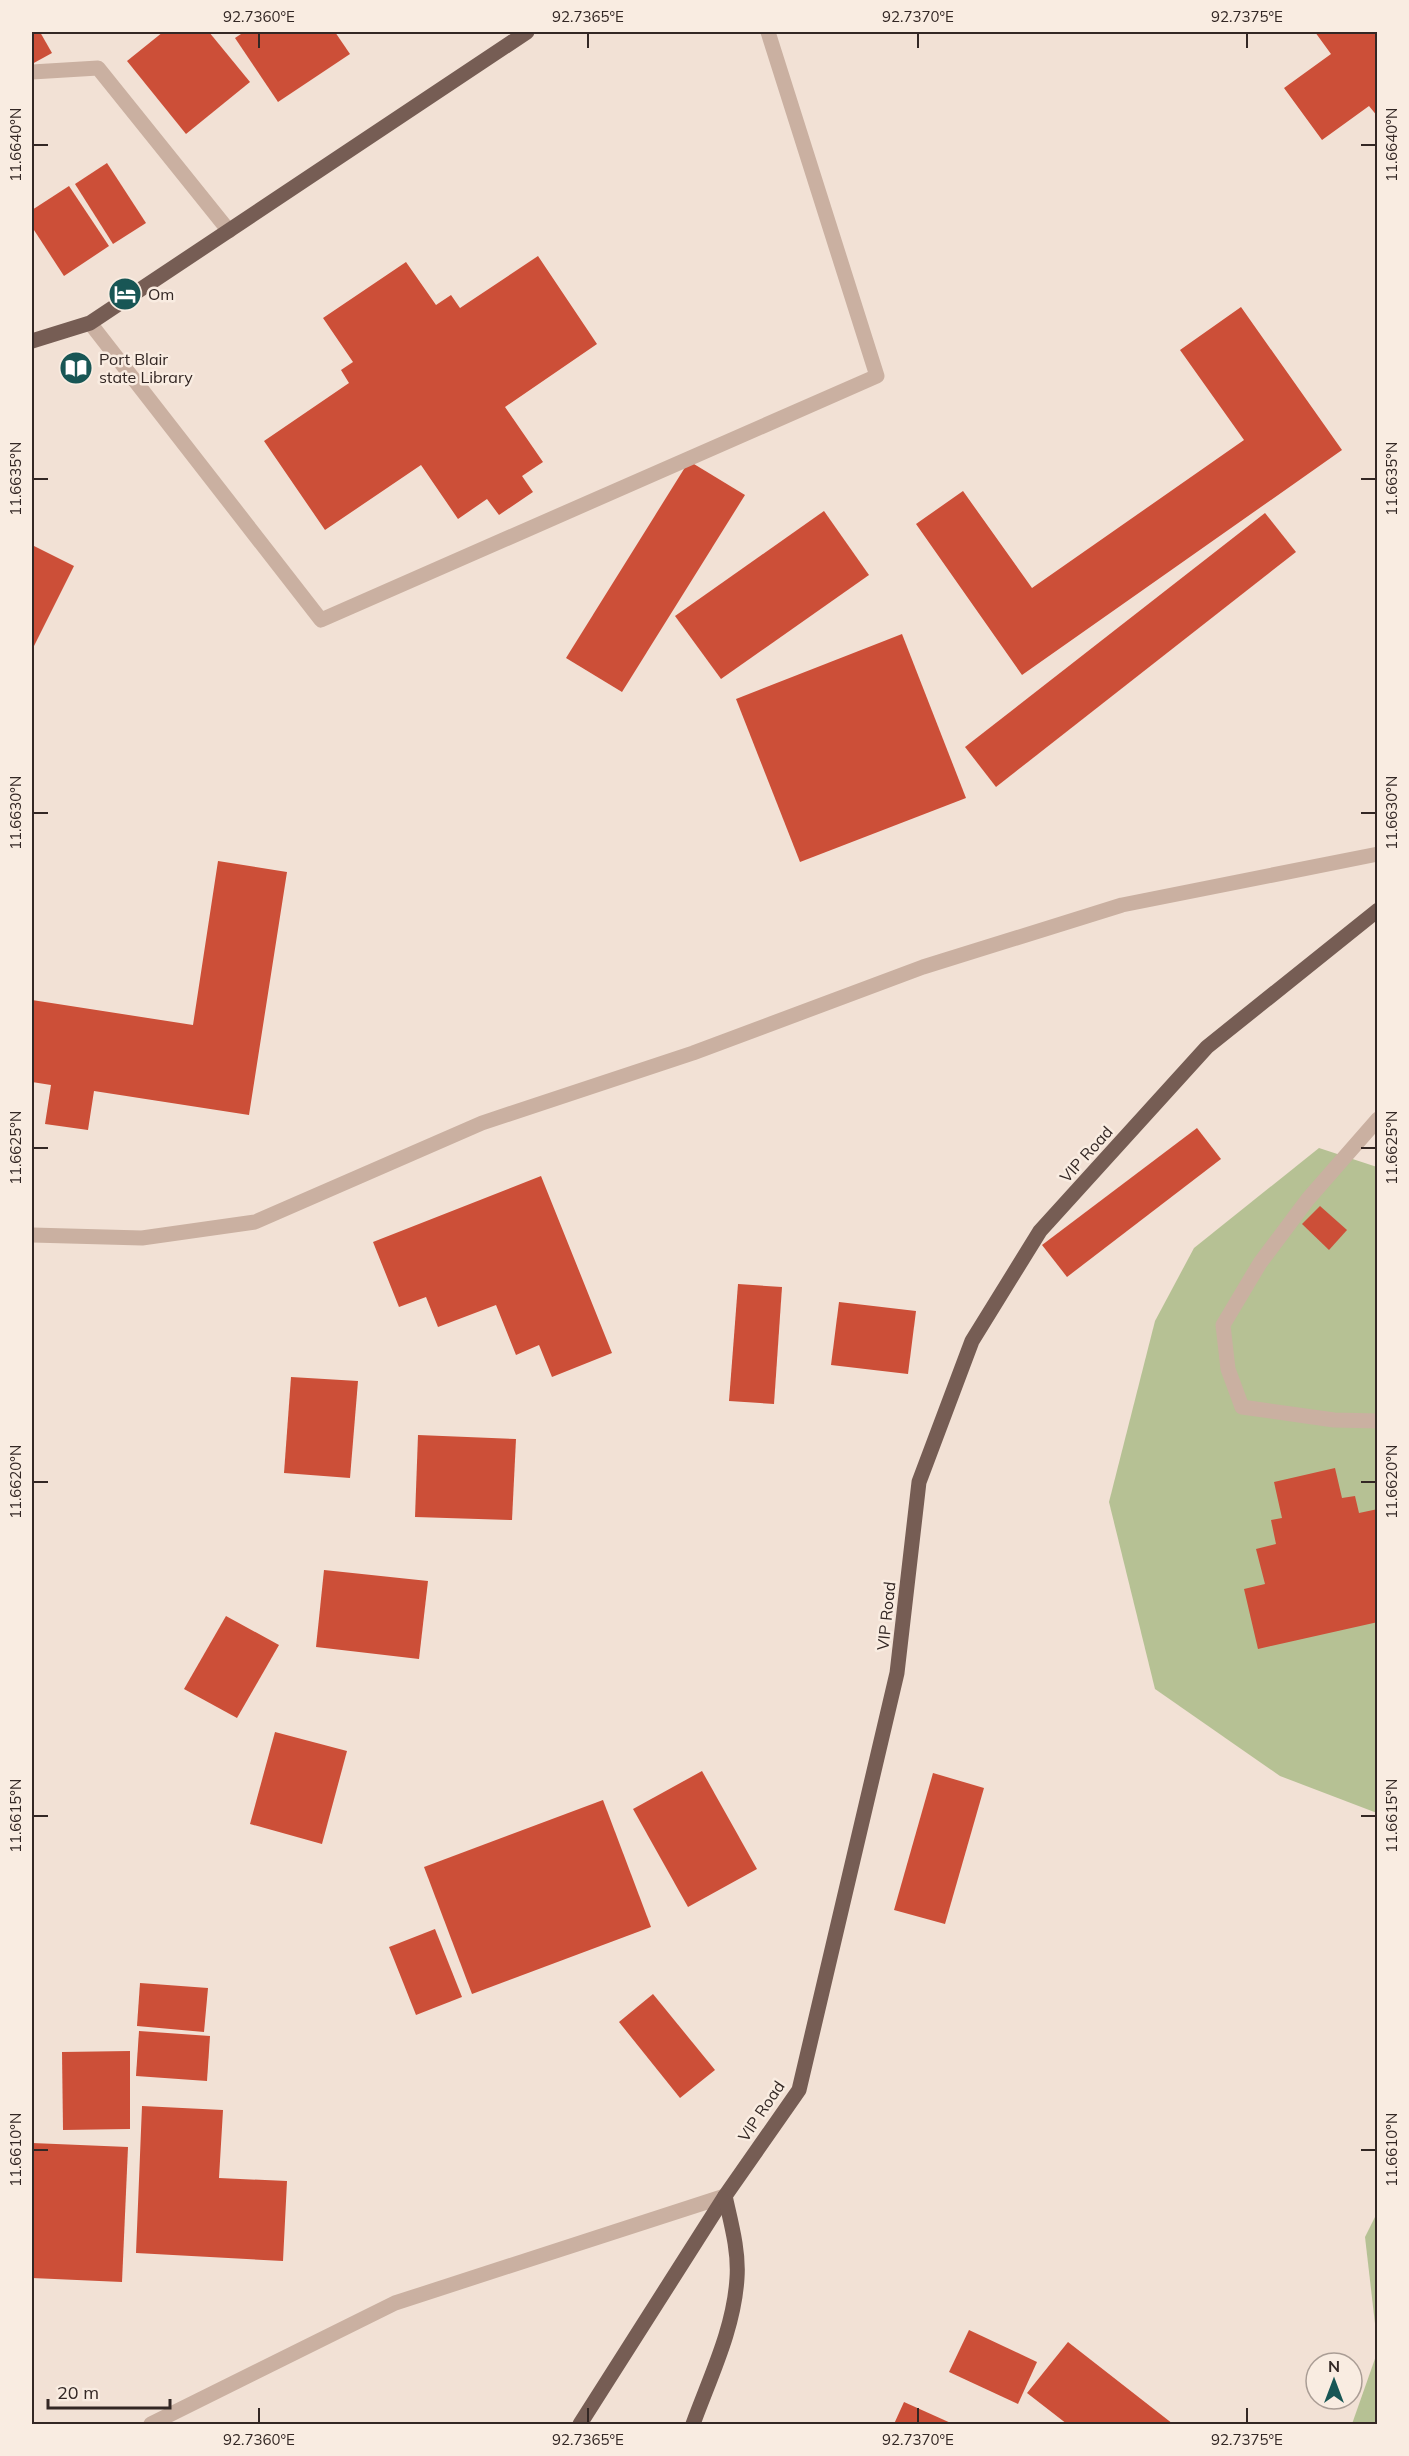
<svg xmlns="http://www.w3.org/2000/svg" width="1409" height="2456" font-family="Mulish,sans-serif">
  <rect width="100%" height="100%" fill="#f2e1d5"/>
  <!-- green -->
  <g fill="#b6c194">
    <polygon points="1319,1148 1377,1167 1377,1813 1280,1776 1155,1689 1109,1502 1155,1321 1194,1248"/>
    <polygon points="1377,2213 1377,2341 1365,2237"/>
    <polygon points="1377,2353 1377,2424 1352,2424"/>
  </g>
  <!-- building -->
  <g fill="#cc4f38">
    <polygon points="32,32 40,32 52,53 32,64"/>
    <polygon points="163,32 209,32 250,82 186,134 127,61"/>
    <polygon points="244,32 335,32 350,54 278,102 235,38"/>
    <polygon points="1315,32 1378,32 1378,117 1369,106 1322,140 1284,88 1331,54"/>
    <polygon points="107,163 146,223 113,244 75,184"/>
    <polygon points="69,186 109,246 64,276 32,227 32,210"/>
    <polygon points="538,256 597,344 505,407 543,462 522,476 533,492 499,515 487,499 458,519 421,465 325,530 264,441 349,383 341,370 353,362 323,318 406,262 436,305 451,295 460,308"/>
    <polygon points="1241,307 1342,450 1022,675 916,524 963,491 1032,588 1244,440 1180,350"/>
    <polygon points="689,461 745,495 622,692 566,658"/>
    <polygon points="824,511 869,575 721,679 675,616"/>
    <polygon points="1265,513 1296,552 996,787 965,747"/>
    <polygon points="32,545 74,566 32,650"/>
    <polygon points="902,634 966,798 800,862 736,699"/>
    <polygon points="218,861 287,872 249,1115 94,1091 88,1130 45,1124 51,1085 32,1082 32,1000 193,1025"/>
    <polygon points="1197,1128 1221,1159 1067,1277 1042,1245"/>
    <polygon points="541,1176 612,1353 552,1377 539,1345 516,1355 496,1305 438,1327 426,1297 399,1307 373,1242"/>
    <polygon points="1320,1206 1347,1230 1329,1250 1302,1224"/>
    <polygon points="738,1284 782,1287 774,1404 729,1401"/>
    <polygon points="839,1302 916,1311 908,1374 831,1365"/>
    <polygon points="291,1377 358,1381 350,1478 284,1473"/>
    <polygon points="418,1435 516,1439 512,1520 415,1517"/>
    <polygon points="1335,1468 1342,1498 1355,1496 1359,1513 1378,1509 1378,1622 1258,1649 1244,1589 1265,1584 1256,1549 1276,1544 1271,1520 1282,1518 1274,1482"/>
    <polygon points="324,1570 428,1581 419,1659 316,1647"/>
    <polygon points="226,1616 279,1645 237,1718 184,1689"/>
    <polygon points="275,1732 347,1751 322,1844 250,1824"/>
    <polygon points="702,1771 757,1869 688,1907 633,1809"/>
    <polygon points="933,1773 984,1788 945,1924 894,1910"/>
    <polygon points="603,1800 651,1927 472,1994 424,1867"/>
    <polygon points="435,1929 462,1997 416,2015 389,1947"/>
    <polygon points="140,1983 208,1988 204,2032 137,2026"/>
    <polygon points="653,1994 715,2070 680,2098 619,2022"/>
    <polygon points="139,2031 210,2036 207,2081 136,2076"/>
    <polygon points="130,2051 130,2129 63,2130 62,2052"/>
    <polygon points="142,2106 223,2110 219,2178 287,2181 283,2261 136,2253"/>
    <polygon points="32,2143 128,2147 122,2282 32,2278"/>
    <polygon points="969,2330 1037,2362 1018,2404 949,2372"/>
    <polygon points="1068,2342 1173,2424 1067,2424 1027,2393"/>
    <polygon points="904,2402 953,2424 894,2424"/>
  </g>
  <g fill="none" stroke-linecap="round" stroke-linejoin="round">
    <!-- minor -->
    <g stroke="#cab0a1" stroke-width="15">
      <polyline points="32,72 98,68 229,231"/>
      <polyline points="90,323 321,620 877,376 768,32"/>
      <polyline points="1378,1119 1308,1199 1260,1263 1223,1325 1228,1369 1242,1407 1334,1420 1378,1421"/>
      <polyline points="32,1235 142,1238 255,1222 482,1123 693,1053 923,967 1122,905 1378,854"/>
      <polyline points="151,2424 395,2303 725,2196"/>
    </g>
    <!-- major -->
    <g stroke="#765d54" stroke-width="15">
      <polyline points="32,341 90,323 527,32"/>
      <polyline points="580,2424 725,2196 799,2090 897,1673 919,1482 972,1341 1040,1231 1207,1047 1378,910"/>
      <path d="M 693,2424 C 710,2377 734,2329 737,2278 C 739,2251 731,2223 725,2196"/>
    </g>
  </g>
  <!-- ticks -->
  <path fill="none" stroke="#332724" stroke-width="2" d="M 259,33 L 259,48M 588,33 L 588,48M 918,33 L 918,48M 1247,33 L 1247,48M 33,145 L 48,145M 1361,145 L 1376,145M 33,479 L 48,479M 1361,479 L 1376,479M 33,813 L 48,813M 1361,813 L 1376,813M 33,1148 L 48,1148M 1361,1148 L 1376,1148M 33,1482 L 48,1482M 1361,1482 L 1376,1482M 33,1816 L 48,1816M 1361,1816 L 1376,1816M 33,2150 L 48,2150M 1361,2150 L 1376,2150M 259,2408 L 259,2423M 588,2408 L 588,2423M 918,2408 L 918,2423M 1247,2408 L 1247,2423"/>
  <!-- icons -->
  <defs>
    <symbol id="hotel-disc" viewBox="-11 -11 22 22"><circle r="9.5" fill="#185655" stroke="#f9ece1"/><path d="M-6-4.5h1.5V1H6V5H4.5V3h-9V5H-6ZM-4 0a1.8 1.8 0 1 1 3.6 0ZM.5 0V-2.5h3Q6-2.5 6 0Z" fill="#fff"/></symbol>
    <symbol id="library-disc" viewBox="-11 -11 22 22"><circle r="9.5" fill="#185655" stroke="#f9ece1"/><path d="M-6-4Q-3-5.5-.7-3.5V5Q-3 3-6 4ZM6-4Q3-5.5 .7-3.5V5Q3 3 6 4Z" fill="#fff"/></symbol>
  </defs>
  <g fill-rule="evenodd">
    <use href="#hotel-disc" x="106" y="275" width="38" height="38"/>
    <use href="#library-disc" x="57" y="349" width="38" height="38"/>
  </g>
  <g text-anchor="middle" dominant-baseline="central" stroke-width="5" stroke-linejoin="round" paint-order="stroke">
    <!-- poi labels -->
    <g font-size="16" fill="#332724" stroke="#f9ece1" text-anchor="start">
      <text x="148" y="294">Om</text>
      <text x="99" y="359">Port Blair<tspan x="99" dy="18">state Library</tspan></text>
    </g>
    <!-- street labels -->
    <g font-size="16" fill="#332724" stroke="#f9ece1">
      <text transform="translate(1086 1154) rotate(-48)">VIP Road</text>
      <text transform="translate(886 1616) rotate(-84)">VIP Road</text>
      <text transform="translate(761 2111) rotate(-56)">VIP Road</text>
    </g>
  </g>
  <!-- border -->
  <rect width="1409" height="2456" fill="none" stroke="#f9ece1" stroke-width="66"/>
  <!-- north arrow -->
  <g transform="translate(1334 2381)"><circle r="28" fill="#f9ece1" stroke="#aa9d95" stroke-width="1.5"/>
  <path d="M0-4.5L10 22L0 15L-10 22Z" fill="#185655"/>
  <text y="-9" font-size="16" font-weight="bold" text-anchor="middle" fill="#332724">N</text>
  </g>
  <!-- scale -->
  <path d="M48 2399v9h122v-9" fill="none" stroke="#332724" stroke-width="3"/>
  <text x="57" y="2399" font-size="18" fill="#332724" stroke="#f9ece1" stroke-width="4.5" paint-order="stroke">20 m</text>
  <rect x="33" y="33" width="1343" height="2390" fill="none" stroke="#332724" stroke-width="2"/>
  <g font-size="15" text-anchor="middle" fill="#332724">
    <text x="259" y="22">92.7360°E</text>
    <text x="588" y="22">92.7365°E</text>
    <text x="918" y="22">92.7370°E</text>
    <text x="1247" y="22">92.7375°E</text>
    <text transform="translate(16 145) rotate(-90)" y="5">11.6640°N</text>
    <text transform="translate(1392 145) rotate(-90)" y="5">11.6640°N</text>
    <text transform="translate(16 479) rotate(-90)" y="5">11.6635°N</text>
    <text transform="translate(1392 479) rotate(-90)" y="5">11.6635°N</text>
    <text transform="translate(16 813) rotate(-90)" y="5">11.6630°N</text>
    <text transform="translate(1392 813) rotate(-90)" y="5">11.6630°N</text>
    <text transform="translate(16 1148) rotate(-90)" y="5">11.6625°N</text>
    <text transform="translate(1392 1148) rotate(-90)" y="5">11.6625°N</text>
    <text transform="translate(16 1482) rotate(-90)" y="5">11.6620°N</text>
    <text transform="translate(1392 1482) rotate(-90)" y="5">11.6620°N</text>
    <text transform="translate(16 1816) rotate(-90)" y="5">11.6615°N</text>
    <text transform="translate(1392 1816) rotate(-90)" y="5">11.6615°N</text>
    <text transform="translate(16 2150) rotate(-90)" y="5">11.6610°N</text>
    <text transform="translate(1392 2150) rotate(-90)" y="5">11.6610°N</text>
    <text x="259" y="2445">92.7360°E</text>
    <text x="588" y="2445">92.7365°E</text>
    <text x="918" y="2445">92.7370°E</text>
    <text x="1247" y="2445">92.7375°E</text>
  </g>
</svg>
